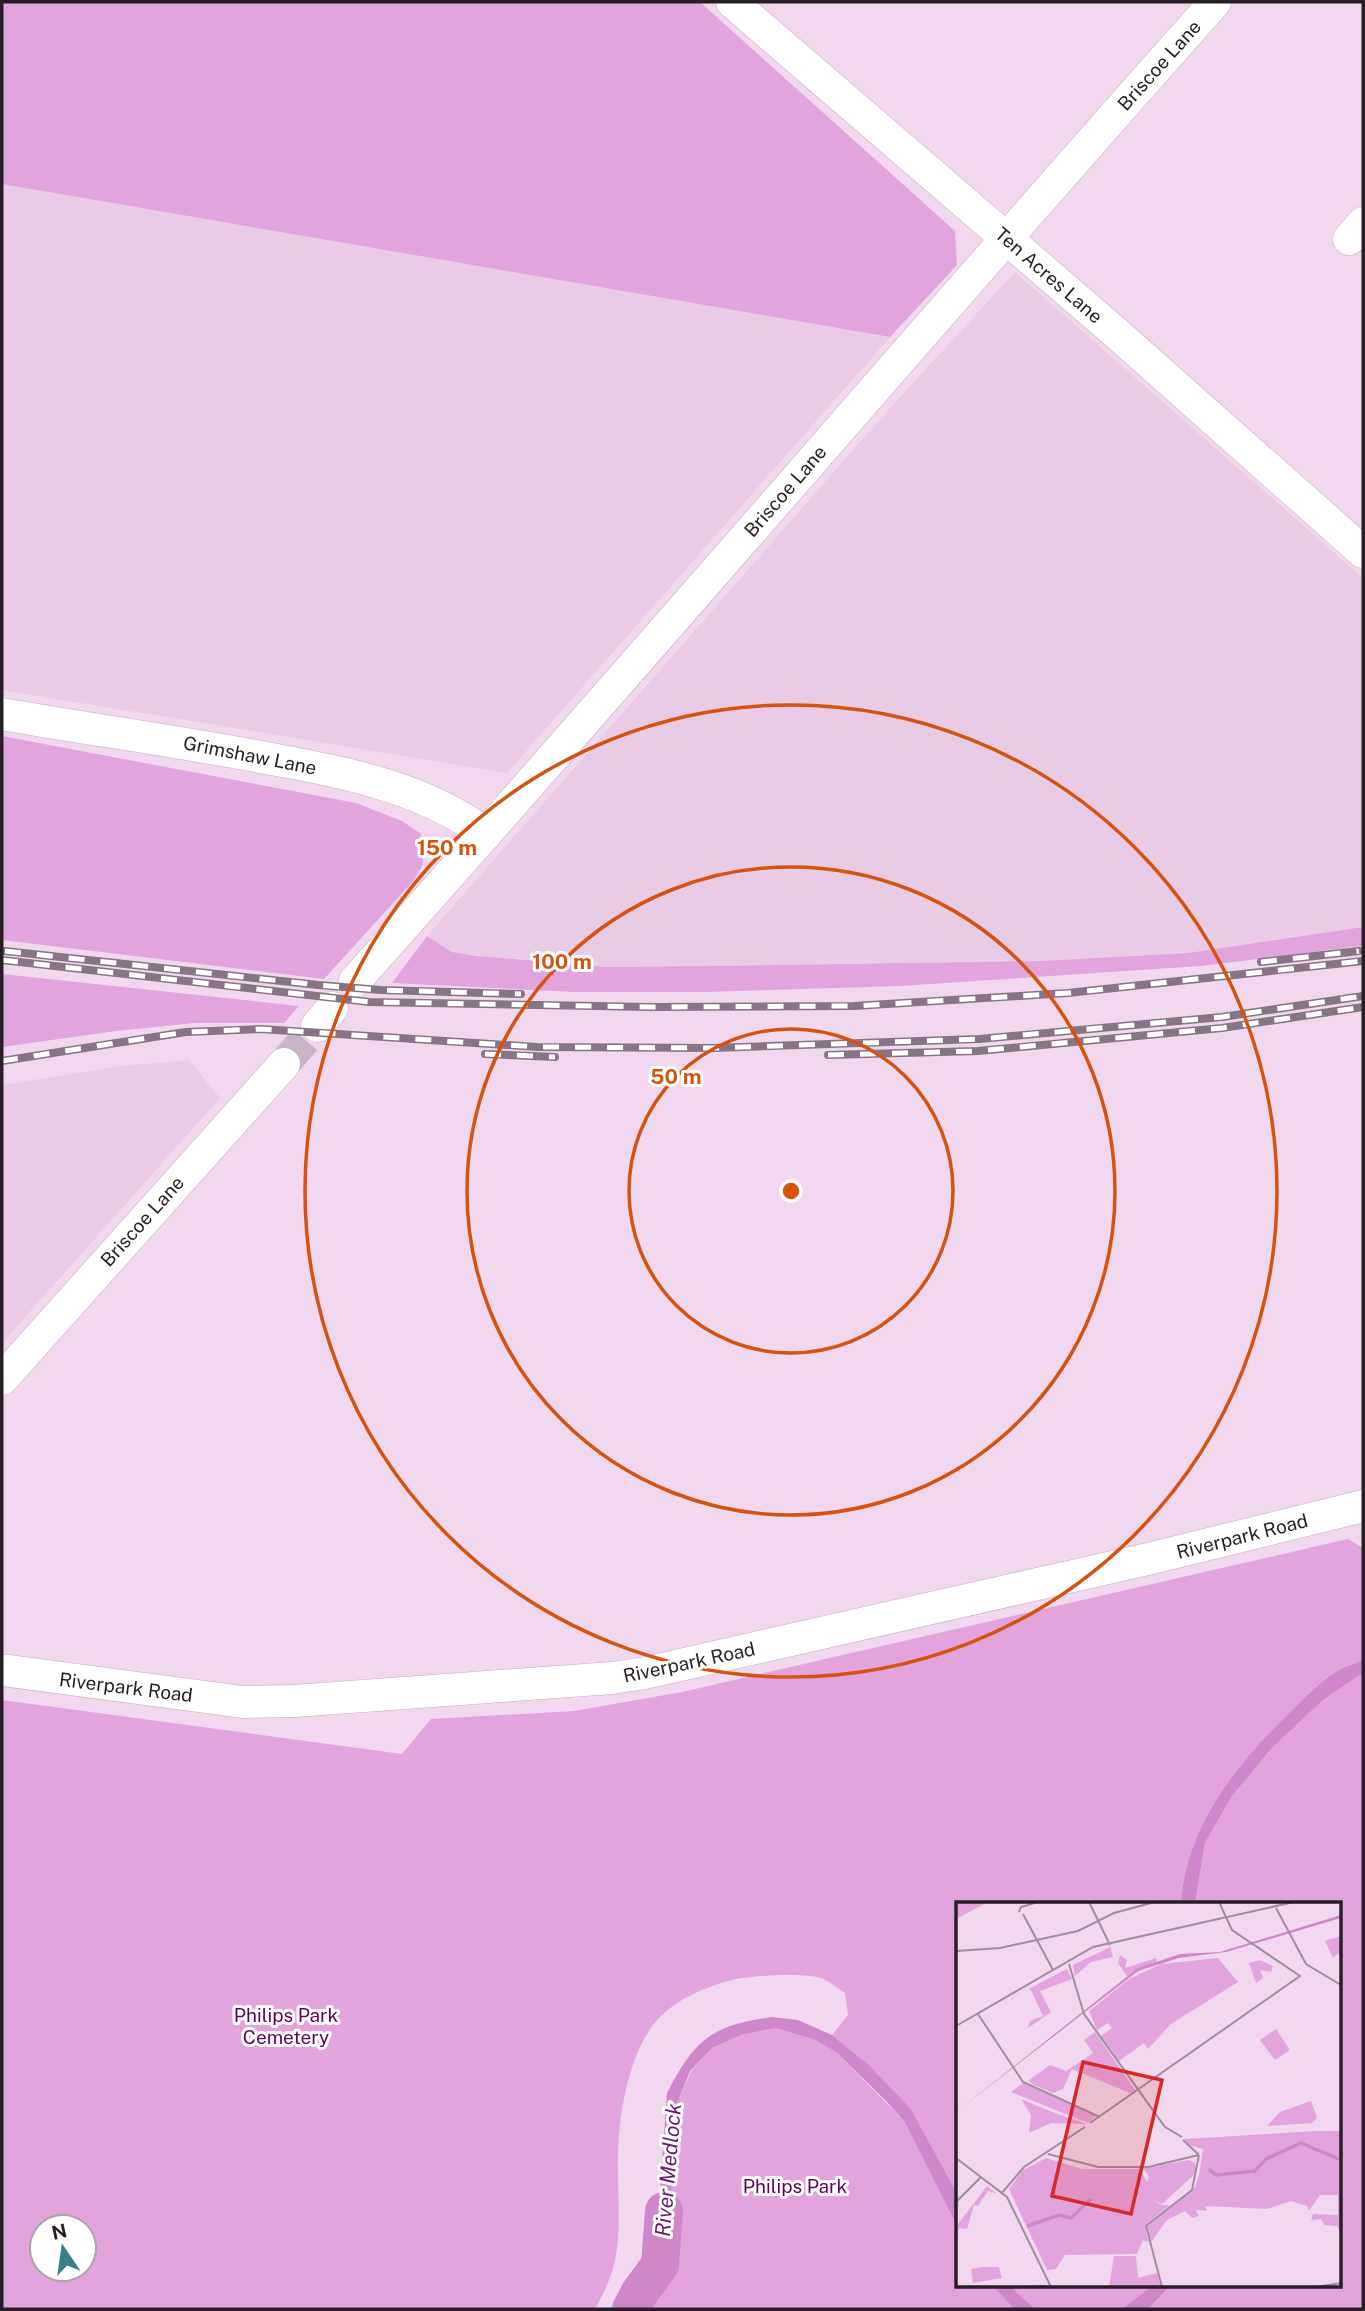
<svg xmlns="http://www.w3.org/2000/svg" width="1365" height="2311" font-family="'Public Sans',sans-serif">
  <rect width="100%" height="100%" fill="#f1d8ee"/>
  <!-- built -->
  <g fill="#eacbe6">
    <polygon points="2,184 890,337 507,773 2,690"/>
    <polygon points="1015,272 1363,578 1363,927 1188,953 1042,961 713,966 607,967 477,956 452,952 427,936 881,418"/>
    <polygon points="189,1060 220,1098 2,1343 2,1085 121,1066"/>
  </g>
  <!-- green -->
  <g fill="#e3a4dd" fill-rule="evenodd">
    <polygon points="2,2 700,2 955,231 957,265 890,337 2,184"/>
    <polygon points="2,736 356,803 402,821 421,834 423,864 414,880 324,979 2,940"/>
    <polygon points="1363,927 1363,946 1353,947 1201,966 900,986 705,992 574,992 392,983 427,936 452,952 477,956 607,967 713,966 1042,961 1188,953"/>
    <polygon points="2,974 299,1006 284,1023 195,1023 116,1031 2,1047"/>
    <path d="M 1348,1539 L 1363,1548 L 1363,1660 C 1354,1664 1343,1667 1334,1673 C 1316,1685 1301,1701 1286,1716 C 1234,1767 1186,1828 1181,1903 L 957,1903 L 957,2193 L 911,2109 L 869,2065 L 832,2035 L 848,2015 L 845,1993 C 837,1988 827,1979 818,1977 C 795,1973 750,1975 728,1981 C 704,1988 680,1998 662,2015 C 630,2045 619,2112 618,2154 C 617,2189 622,2226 615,2260 C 612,2276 603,2295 595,2309 L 2,2309 L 2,1700 L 402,1754 L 431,1719 L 574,1711 L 682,1692 ZM 42,2227 L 84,2227 L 84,2269 L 42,2269 Z"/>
    <polygon points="1363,1673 1363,2309 1148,2309 1171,2285 1339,2285 1339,1903 1195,1903 1205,1843 1232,1796 1271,1749 1323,1700"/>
    <polygon points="776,2028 815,2040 836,2052 904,2121 957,2226 957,2285 992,2285 1014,2309 636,2309 643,2293 667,2265 677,2104 691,2071 712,2048 741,2035"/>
    <polygon points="1009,2285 1153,2285 1122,2309 1035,2309"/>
  </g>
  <!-- water -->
  <g fill="#d086ca">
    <path d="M 1363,1660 L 1363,1673 L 1323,1700 L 1271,1749 L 1232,1796 L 1205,1843 L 1195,1903 L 1181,1903 C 1186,1828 1234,1767 1286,1716 C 1301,1701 1316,1685 1334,1673 C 1343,1667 1354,1664 1363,1660 Z"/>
    <path d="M 772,2017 L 798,2020 L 832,2035 L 869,2065 L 911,2109 L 957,2193 L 957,2226 L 904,2121 L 886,2101 L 836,2052 L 815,2040 L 776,2028 L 741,2035 L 712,2048 L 690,2071 L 677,2104 L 667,2265 L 655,2259 L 667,2093 C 695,2039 712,2025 772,2017 Z"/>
    <polygon points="992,2285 1009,2285 1035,2309 1014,2309"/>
    <polygon points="1153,2285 1171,2285 1148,2309 1122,2309"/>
  </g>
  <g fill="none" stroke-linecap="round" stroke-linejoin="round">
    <!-- river -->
    <polyline stroke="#d086ca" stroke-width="38" points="631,2309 640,2292 660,2265 664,2211"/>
    <!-- minor-tunnel -->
    <polyline stroke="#c9b3c6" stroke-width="32" stroke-dasharray="32 16" stroke-linecap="butt" points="284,1064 317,1026"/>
    <defs>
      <g id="minor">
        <polyline points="732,2 1115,332 1363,552"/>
        <polyline points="1349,239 1363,223"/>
        <path d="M 2,714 C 88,729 175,741 261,757 C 340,772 420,785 486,834"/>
        <path d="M 355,981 C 645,657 926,326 1215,2"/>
        <polyline points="317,1026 332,1008"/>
        <polyline points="2,1379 284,1064"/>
        <polyline points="2,1670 243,1702 294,1701 612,1678 645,1673 1148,1559 1363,1506"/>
      </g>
    </defs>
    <!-- minor casing -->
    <use href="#minor" stroke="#c5acc2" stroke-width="33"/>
    <!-- minor -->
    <use href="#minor" stroke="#fff" stroke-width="32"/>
    <defs>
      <g id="rail">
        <polyline points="5,951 318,985 381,990 521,994"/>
        <polyline points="2,960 369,1002 650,1007 854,1006 1068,993 1363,961"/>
        <polyline points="1261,962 1359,951"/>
        <polyline points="485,1054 555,1057"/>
        <polyline points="828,1055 978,1051 1222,1028 1363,1007"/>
        <polyline points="2,1061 186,1032 261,1029 537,1047 714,1048 979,1039 1222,1017 1363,996"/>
      </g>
    </defs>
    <!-- rail casing -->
    <use href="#rail" stroke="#867584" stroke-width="8"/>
    <!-- rail -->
    <use href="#rail" stroke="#fff" stroke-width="5" stroke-dasharray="16" stroke-linecap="butt"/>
  </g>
  <!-- distance rings -->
  <g fill="none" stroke="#d5530f" stroke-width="3.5">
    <circle cx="791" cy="1191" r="162"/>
    <circle cx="791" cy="1191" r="324"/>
    <circle cx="791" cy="1191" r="486"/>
  </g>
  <g text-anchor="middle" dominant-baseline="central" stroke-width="6" stroke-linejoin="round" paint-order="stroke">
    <!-- street labels -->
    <g font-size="19" fill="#271e26" stroke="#fff">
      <text transform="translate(1159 65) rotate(-48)">Briscoe Lane</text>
      <text transform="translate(1049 275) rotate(41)">Ten Acres Lane</text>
      <text transform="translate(785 491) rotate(-49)">Briscoe Lane</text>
      <text transform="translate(250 755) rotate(11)">Grimshaw Lane</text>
      <text transform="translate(142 1221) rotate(-48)">Briscoe Lane</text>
      <text transform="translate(1242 1536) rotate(-14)">Riverpark Road</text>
      <text transform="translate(689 1662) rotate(-12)">Riverpark Road</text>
      <text transform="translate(126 1687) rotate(7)">Riverpark Road</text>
    </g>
    <!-- park labels -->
    <g font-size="19" fill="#61015e" stroke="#fff">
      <text x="286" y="2015">Philips Park<tspan x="286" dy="22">Cemetery</tspan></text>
      <text x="795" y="2186">Philips Park</text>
    </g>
    <!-- water labels -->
    <g font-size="21" font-style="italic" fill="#6e146b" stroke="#fff">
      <text transform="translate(668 2170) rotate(-85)">River Medlock</text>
    </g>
  </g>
  <!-- overview -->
  <g transform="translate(956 1902)">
    <rect width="385" height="385" fill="#f1d8ee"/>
    <path d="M 0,0 L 32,0 L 0,17 ZM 385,34 L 385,49 L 377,56 L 369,39 ZM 154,45 L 157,55 L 135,60 L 119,74 L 117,63 ZM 164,53 L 171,58 L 169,66 L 200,56 L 201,60 L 171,74 L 162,61 ZM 262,56 L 282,80 L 215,122 L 192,147 L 188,141 L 163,159 L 145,134 L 156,126 L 152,121 L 141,128 L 133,109 L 173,77 L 205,62 ZM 304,58 L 317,64 L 315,70 L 304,68 L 307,76 L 300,81 L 293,61 ZM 111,67 L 116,77 L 84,89 L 95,110 L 72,126 L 74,119 L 87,114 L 74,86 L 56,96 L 57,100 L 55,96 ZM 320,127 L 334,148 L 319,158 L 304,138 ZM 139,130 L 179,188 L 174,191 L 116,167 L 107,187 L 97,191 L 76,182 L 73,178 L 94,163 L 110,169 L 137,151 L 128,138 ZM 67,181 L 140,214 L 132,221 L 55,190 ZM 65,197 L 99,211 L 131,222 L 95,221 L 73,231 L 75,213 ZM 355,199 L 361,216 L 356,221 L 311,224 L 324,210 ZM 360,229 L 385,229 L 384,329 L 381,324 L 368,323 L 365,317 L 355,318 L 357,312 L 382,313 L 382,293 L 364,293 L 353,309 L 351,304 L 335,299 L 311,307 L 249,304 L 251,309 L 240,308 L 243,314 L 236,316 L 229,309 L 211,318 L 195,340 L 191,325 L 239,285 L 243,273 L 247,247 L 232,243 L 228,237 ZM 90,256 L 126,267 L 184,267 L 191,280 L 193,275 L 187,266 L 233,258 L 239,261 L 240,271 L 206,302 L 195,297 L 206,303 L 214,303 L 189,323 L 192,340 L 187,338 L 181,352 L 109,353 L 100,367 L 91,368 L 53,287 L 67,268 ZM 31,284 L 41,292 L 32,289 L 22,304 L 18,303 L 11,327 L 3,326 L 0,333 L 2,322 ZM 158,354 L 180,354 L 182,376 L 201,371 L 205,385 L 153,385 ZM 26,365 L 43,365 L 46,376 L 17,381 L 15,367 Z" fill="#e3a4dd"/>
    <path d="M 385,13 L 385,16 L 270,50 L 223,56 L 182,69 L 0,210 L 182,66 L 224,52 L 264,50 Z" fill="#d086ca"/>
    <path fill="none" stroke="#d086ca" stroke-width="3.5" d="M 253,267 L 260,273 L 299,269 L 310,257 L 345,241 L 385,258M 71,324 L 103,313 L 115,316 L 135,297"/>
    <path fill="none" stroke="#a08e9e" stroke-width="2" d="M 133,0 L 154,43M 320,6 L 350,62 L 385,83M 63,10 L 65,5 L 82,0M 67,12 L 97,68M 0,49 L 44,46 L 122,29 L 158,11 L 199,0M 113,62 L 128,112 L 209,225 L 226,235M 22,112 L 67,180 L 144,215M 0,124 L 137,45 L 338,0M 134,221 L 344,74 L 276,28 L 263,0M 227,238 L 243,253M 92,252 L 142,265 L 192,265 L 243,253M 0,256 L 51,295 L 95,385M 45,292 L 68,265 L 129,225M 0,300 L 25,275M 60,385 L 89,384M 206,385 L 190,324 L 236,288 L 243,253M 360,385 L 385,381"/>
    <path fill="#d62828" fill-opacity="0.15" stroke="#d62828" stroke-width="3.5" d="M 127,160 L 206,178 L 175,312 L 96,294 Z"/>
    <rect width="385" height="385" fill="none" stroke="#271e26" stroke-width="3.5"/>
  </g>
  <circle cx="791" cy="1191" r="10" fill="#d5530f" stroke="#fff" stroke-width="3.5"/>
  <g font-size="21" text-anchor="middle" font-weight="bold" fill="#d5530f" stroke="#fff" stroke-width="6" stroke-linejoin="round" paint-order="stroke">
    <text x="447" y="855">150 m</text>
    <text x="562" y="969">100 m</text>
    <text x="676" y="1084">50 m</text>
  </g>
  <!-- border -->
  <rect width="1365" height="2311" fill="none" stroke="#271e26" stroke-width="7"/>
  <!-- north arrow -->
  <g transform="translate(63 2248) rotate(347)"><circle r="33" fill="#ffffff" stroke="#a9a5a8" stroke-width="2"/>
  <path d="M0-5L12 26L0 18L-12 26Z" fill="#3a808b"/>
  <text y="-10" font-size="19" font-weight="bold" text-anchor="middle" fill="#271e26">N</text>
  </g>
</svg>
